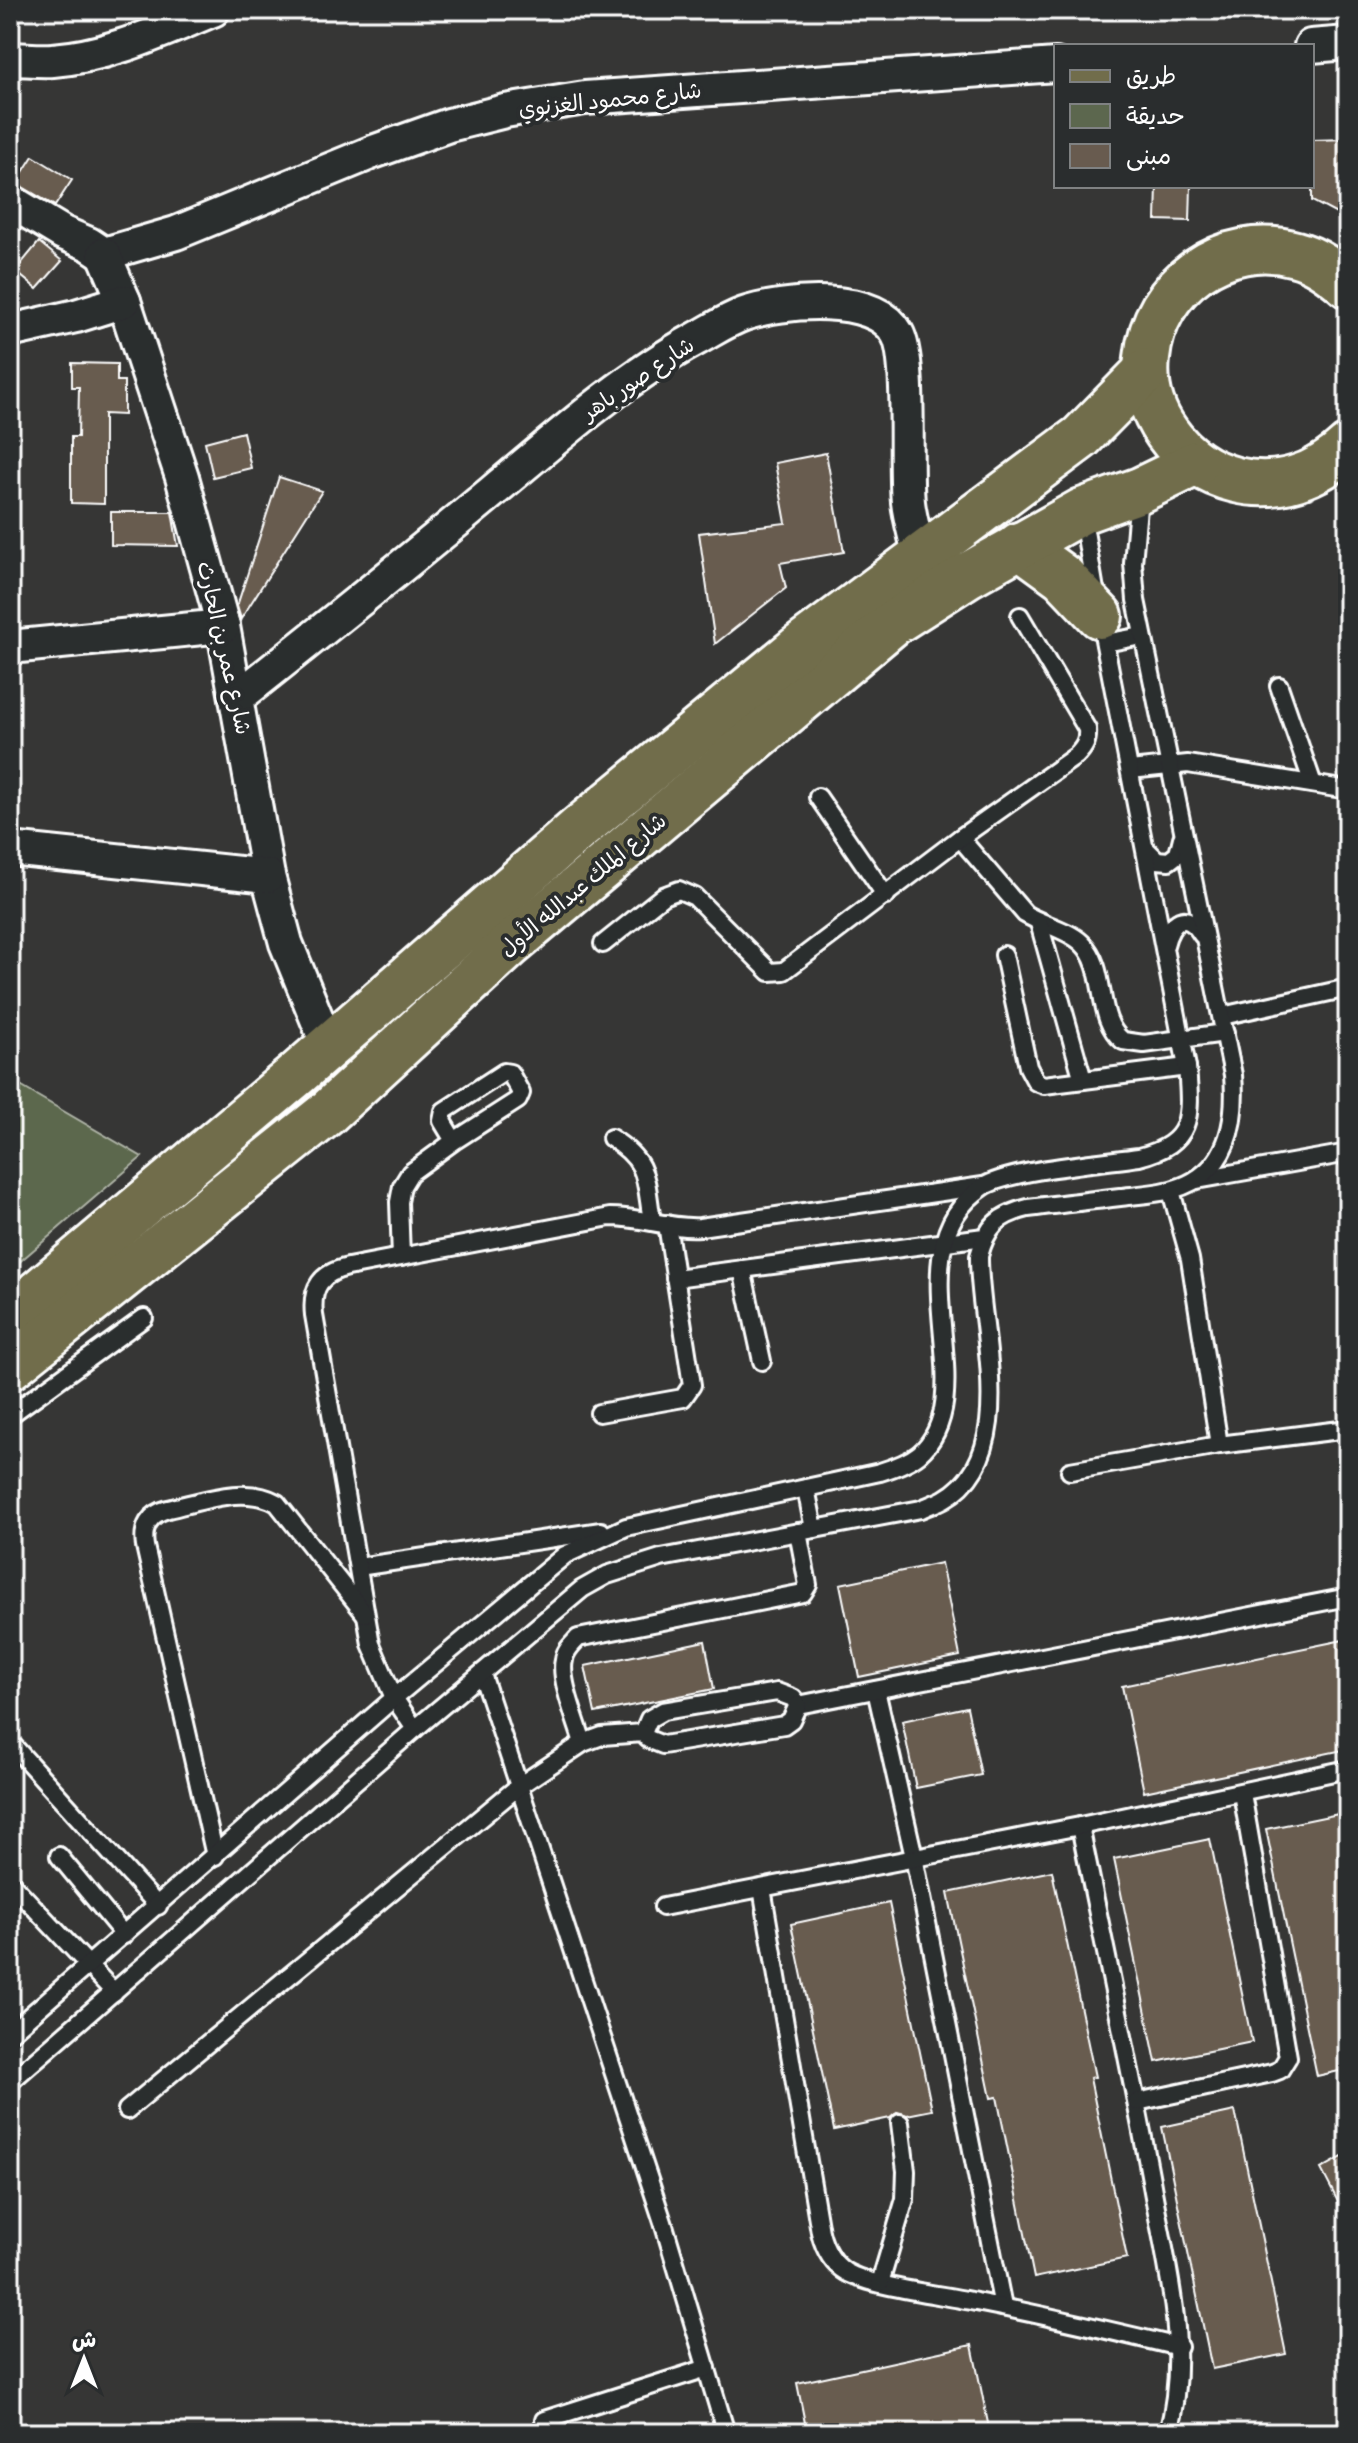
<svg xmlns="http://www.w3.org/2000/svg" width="1358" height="2443" font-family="Pangolin,'Playpen Sans Arabic',sans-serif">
  <rect width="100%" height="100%" fill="#363635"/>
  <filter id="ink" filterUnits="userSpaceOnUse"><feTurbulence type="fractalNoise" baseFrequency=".0125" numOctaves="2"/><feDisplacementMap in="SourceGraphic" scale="16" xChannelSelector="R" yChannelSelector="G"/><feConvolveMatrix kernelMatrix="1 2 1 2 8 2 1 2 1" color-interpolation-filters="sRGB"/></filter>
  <g filter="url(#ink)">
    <!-- green -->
    <polygon fill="#5c674e" stroke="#aeb3a6" stroke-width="2" points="10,1080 142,1157 10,1270"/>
    <!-- building -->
    <g fill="#685b4f" stroke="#fff" stroke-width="2">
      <polygon points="1348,139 1348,220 1312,201 1312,140"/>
      <polygon points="33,156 72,180 55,206 16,183"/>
      <polygon points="1157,186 1191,186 1190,221 1156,220"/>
      <polygon points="39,242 62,261 37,289 15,271"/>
      <polygon points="72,363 117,364 117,381 124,381 124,415 104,414 104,504 71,503 71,437 78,437 79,387 72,387"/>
      <polygon points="243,432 251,468 213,477 205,442"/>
      <polygon points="826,453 844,552 780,563 786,588 715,644 699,533 786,523 775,463"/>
      <polygon points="279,477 322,491 241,619 237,606"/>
      <polygon points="111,512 172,512 178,546 111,545"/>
      <polygon points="941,1563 960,1656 859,1677 840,1584"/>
      <polygon points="1348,1639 1348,1749 1144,1792 1122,1686"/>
      <polygon points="705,1641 714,1689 595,1713 585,1666"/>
      <polygon points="967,1707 981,1775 916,1788 902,1721"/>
      <polygon points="1348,1812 1348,2069 1317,2076 1266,1829"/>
      <polygon points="1210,1839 1252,2042 1156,2062 1114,1859"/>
      <polygon points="1052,1871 1095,2077 1090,2078 1127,2258 1034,2278 997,2097 991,2098 948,1893"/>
      <polygon points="889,1903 932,2110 907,2115 898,2112 890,2118 834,2130 791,1924"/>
      <polygon points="1235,2111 1286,2354 1212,2369 1162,2127"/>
      <polygon points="1348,2154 1348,2221 1321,2169"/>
      <polygon points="972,2345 990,2433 807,2433 797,2383"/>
    </g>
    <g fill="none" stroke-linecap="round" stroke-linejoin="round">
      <defs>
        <g id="service">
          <polyline points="1082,513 1096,596"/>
          <polyline points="1105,643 1142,636"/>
          <polyline points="1279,686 1313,784"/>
          <polyline points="1130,770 1188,764 1348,790"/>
          <polyline points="818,797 886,896"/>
          <path d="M 960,838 L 1025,914 C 1043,925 1067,929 1082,943 C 1109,969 1094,1018 1123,1041 L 1144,1044 L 1225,1033"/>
          <polyline points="1146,849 1157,860 1169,861 1178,854 1182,838"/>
          <polyline points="1039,923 1083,1080"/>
          <path d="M 603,944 L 663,896 L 679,890 L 695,897 L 770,972 L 784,971 L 960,838 L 1076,756 C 1085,747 1088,741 1087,729 L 1020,616"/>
          <path d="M 1165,945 C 1171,921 1186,908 1202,935"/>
          <polyline points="1004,955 1028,1067 1036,1082 1044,1085 1187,1067"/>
          <polyline points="1222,1016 1348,988"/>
          <path d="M 611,1138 C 650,1162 645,1180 652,1221"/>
          <polyline points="1196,1180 1348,1153"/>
          <polyline points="1171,1191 1190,1259 1219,1445"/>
          <polyline points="401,1257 399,1202 402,1186 410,1173 454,1141 518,1100 521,1093 510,1073 504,1072 444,1111 442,1121 454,1141"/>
          <polyline points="742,1269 762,1361"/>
          <polyline points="675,1278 984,1237"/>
          <polyline points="599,1413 683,1398 692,1385 667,1224"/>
          <polyline points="10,1415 144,1318"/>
          <polyline points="1070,1471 1219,1445 1348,1429"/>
          <polyline points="806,1488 814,1529"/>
          <polyline points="358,1567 601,1531"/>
          <polyline points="482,1674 663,2222 726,2433"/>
          <polyline points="876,1690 914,1857 1003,2307"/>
          <polyline points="798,1705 1348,1597"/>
          <path d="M 415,1729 L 394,1698 L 371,1644 L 314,1315 C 311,1287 321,1273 348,1267 L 610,1217 C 641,1217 670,1229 700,1227 L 983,1186"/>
          <polyline points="643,1733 649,1719 663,1711 777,1692 793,1698 798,1705"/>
          <polyline points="10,1742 158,1906"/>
          <path d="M 583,1743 C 577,1722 559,1679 564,1660 C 565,1650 572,1645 578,1638 L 803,1593 L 808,1585 L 798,1532"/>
          <path d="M 1080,1826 C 1104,1944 1129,2061 1151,2180 C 1166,2267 1191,2346 1168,2433"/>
          <polyline points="59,1856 124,1935"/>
          <path d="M 215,1856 L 145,1546 C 142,1527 149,1514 168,1509 C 204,1501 244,1485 277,1503 L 365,1614"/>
          <polyline points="10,1882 114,1992"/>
          <path d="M 762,1888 L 820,2232 C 824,2248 831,2263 846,2272 C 872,2287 944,2295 976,2302 C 1044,2315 1112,2331 1179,2347"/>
          <polyline points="663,1907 1080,1826 1348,1769"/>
          <path d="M 10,2033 L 394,1698 L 565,1555 L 626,1527 L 880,1472 C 893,1468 908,1463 919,1454 C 988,1394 889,1249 983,1187 C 1008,1170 1105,1162 1139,1157 C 1194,1143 1191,1116 1187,1067 L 1100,619"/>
          <path d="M 10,2082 L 415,1729 L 582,1589 L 607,1575 L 661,1558 L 921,1509 C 929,1505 937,1503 944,1499 C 1022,1455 978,1327 979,1256 C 987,1226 998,1215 1028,1208 C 1059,1204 1089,1201 1120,1197 C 1138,1195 1157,1194 1174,1189 C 1228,1174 1237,1123 1233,1075 L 1136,600 L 1133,563 L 1139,496"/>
          <polyline points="1137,2102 1272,2073 1280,2070 1288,2057 1242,1793"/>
          <polyline points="127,2110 519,1786 583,1743 602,1736 643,1733 648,1739 663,1745 784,1725 791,1720 798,1705"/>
          <polyline points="880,2283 905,2199 906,2171 900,2123"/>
          <polyline points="544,2420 707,2368"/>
        </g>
        <g id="minor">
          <polyline points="1311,46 1348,43"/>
          <path d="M 10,59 C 24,59 39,61 53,60 C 110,56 161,31 213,10"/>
          <polyline points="10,201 63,233 89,244 104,254 176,233 373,152 449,125 505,111 585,98 1056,65"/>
          <polyline points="104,254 124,301 182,477 223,626 268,876 286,943 328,1046"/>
          <polyline points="10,331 76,316 124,301"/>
          <polyline points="10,647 223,626"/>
          <path d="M 237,698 C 323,630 408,562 492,492 C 557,438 621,380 696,339 C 711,331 727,320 744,314 C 782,301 874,292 897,333 C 912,358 904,466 908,502 C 910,520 916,538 919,555"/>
          <polyline points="10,849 268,876"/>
        </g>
        <g id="primary">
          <path d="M 1348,285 C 1333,272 1316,259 1296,254 C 1224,234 1154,285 1147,358 C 1144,384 1151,411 1167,433 C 1184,457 1207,473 1236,480 C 1278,490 1317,476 1348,447"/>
          <polyline points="1019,545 1063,577 1100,616"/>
          <polyline points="10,1316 296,1075 577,830 797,649 1081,437 1146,371"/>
          <polyline points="10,1367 325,1115 510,945 893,623 968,575 1082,511 1140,490 1196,463"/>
        </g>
      </defs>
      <!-- service casing -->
      <use href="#service" stroke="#fff" stroke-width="22"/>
      <!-- minor casing -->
      <use href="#minor" stroke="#fff" stroke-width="38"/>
      <!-- primary casing -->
      <use href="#primary" stroke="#fff" stroke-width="50"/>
      <!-- service -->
      <use href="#service" stroke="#2a2d2e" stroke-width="16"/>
      <!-- minor -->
      <use href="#minor" stroke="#2a2d2e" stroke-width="32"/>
      <!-- primary -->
      <use href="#primary" stroke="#716d4b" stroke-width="44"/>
    </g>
  </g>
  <g text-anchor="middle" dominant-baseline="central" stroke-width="8" stroke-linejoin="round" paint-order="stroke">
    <!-- street labels -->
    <g font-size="22" fill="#fff" stroke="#2a2d2e">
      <text transform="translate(610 100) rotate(-6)">شارع محمود الغزنوي</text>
      <text transform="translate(638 379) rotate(-34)">شارع صور باهر</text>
      <text transform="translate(224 648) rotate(77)">شارع عمر بن الحارث</text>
      <text transform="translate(583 885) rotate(-40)">شارع الملك عبدالله الأول</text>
    </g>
  </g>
  <!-- margin -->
  <rect width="1358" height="2443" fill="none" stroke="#2a2d2e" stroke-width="40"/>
  <rect x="20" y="20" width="1318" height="2403" fill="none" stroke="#fff" stroke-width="3" filter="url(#ink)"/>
  <!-- legend -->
  <rect x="1054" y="44" width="260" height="144" fill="#2a2d2e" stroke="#7f8182" stroke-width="2"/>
  <rect x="1070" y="70" width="40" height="12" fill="#716d4b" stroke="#7f8182" stroke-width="2"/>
  <text x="1126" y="84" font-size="24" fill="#ffffff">طريق</text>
  <rect x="1070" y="104" width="40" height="24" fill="#5c674e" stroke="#7f8182" stroke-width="2"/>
  <text x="1126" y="124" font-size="24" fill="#ffffff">حديقة</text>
  <rect x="1070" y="144" width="40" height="24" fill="#685b4f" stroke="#7f8182" stroke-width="2"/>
  <text x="1126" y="164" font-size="24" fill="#ffffff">مبنى</text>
  <!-- north arrow -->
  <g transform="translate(84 2359)" stroke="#2a2d2e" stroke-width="6" paint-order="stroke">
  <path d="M0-6L14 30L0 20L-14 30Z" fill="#ffffff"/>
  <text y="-12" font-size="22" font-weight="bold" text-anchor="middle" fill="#ffffff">ش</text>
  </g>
</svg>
